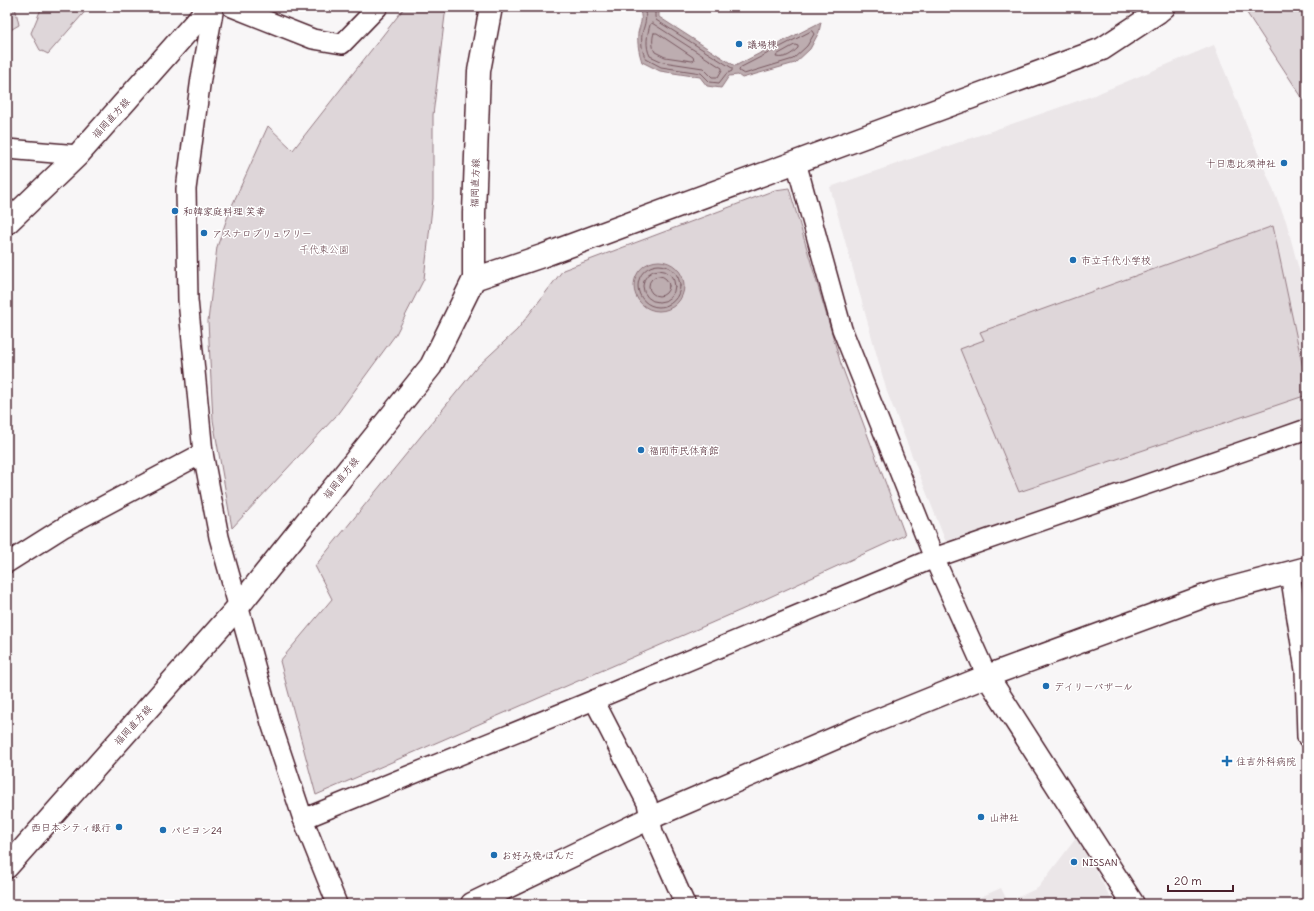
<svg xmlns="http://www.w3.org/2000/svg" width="1314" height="911" font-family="Delius,'Klee One',sans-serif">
  <rect width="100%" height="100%" fill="#f8f6f7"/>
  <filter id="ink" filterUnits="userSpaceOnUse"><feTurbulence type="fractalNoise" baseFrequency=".025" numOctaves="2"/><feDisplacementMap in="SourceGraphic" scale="8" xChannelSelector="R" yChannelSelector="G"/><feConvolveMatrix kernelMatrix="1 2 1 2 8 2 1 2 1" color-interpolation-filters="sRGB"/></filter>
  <g filter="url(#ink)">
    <!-- built -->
    <g fill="#ebe6e8">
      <polygon points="1214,45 1286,221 1307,300 1307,421 947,545 887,392 830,187 1092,96"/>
      <polygon points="1077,837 1114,904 965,904 1001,888 1008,902 1038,888"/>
    </g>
    <!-- green -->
    <g fill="#ded6d9" stroke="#947a82">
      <polygon points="7,7 15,7 19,25 7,32"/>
      <polygon points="44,7 89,7 48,54 40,50 31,33 41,9"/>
      <polygon points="405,7 448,7 445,15 433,115 433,199 424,279 396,334 336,416 232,528 213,420 208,321 217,247 230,210 268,126 293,150"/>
      <polygon points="1243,7 1307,7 1307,105"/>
      <polygon points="789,188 841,364 905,535 748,607 316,795 280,661 332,599 315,566 478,366 517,330 563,270 775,190"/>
      <polygon points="1273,226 1307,387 1307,395 1019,492 960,349 984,340 980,332"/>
    </g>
    <!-- water -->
    <g fill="#bdadb0" stroke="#8f747b">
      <path d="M 633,7 L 659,7 L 659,17 L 735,66 L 821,22 L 819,32 L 810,49 L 795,63 L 742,78 L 738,75 L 729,76 L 721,88 L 707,86 L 700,77 L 660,71 L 642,62 C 639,53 637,43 638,33 C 640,24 643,21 640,11 Z"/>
      <circle cx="659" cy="286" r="25"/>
    </g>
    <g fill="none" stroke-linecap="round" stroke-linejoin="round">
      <!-- shore -->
      <g stroke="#785860" stroke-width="1">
        <path d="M 641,7 C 650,14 644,25 642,34 C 641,43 642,52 646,59 L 661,67 L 701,73 L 710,82 L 719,83 L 726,74 L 732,71 L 732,68 L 656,20 L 655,17 L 655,7"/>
        <path d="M 652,23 L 722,68 L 722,70 L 718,77 L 712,77 L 703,68 L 663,62 L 650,56 C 645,46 647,35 650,25 Z"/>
        <polygon points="812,31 814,34 807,46 793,59 744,74 739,71 740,68"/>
        <path d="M 654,33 L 657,33 L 693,57 L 694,60 L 692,61 L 665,57 L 655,52 C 652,47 652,38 654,33 Z"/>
        <path d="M 795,45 L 798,46 L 798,48 C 792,54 785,59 776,57 L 777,55 Z"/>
        <circle cx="659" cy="286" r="21"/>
        <circle cx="659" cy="286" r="16"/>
        <circle cx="659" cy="286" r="10"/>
      </g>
      <defs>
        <g id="minor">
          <polyline points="214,7 201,78 186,189 188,300 203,453 219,537 271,723 303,819 337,904"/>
          <polyline points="232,7 313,39 342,44 378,7"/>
          <polyline points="7,149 78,155"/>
          <polyline points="796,162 842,329 934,558 987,676"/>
          <polyline points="7,563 64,527 203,453"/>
          <polyline points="1290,573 1305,670 1307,737"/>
          <polyline points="594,700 647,803 653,832 685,904"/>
          <polyline points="303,819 594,700 934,558 1307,429"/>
        </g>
        <g id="tertiary">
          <polyline points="474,279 542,256 1102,49 1158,12 1164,7"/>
          <polyline points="987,676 1133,904"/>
          <polyline points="472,904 650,818 861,727 987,676 1213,593 1307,568"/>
        </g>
        <g id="primary">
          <polyline points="7,223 78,155 209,7"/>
          <polyline points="7,867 238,607 431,366 474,279 474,213 479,71 491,7"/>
        </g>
      </defs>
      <!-- minor casing -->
      <use href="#minor" stroke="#4a1f2b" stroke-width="22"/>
      <!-- tertiary casing -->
      <use href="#tertiary" stroke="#4a1f2b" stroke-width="25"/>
      <!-- primary casing -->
      <use href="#primary" stroke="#4a1f2b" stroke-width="25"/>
      <!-- minor -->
      <use href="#minor" stroke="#fff" stroke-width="19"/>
      <!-- tertiary -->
      <use href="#tertiary" stroke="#fff" stroke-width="22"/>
      <!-- primary -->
      <use href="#primary" stroke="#fff" stroke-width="22"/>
    </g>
  </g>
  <!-- markers -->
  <g fill="#1f6fb2" stroke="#fff" stroke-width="1.5">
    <circle cx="739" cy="44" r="4"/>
    <circle cx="1284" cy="163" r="4"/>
    <circle cx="175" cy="211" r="4"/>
    <circle cx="204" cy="233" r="4"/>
    <circle cx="1073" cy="260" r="4"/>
    <circle cx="641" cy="450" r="4"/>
    <circle cx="1046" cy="686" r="4"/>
    <path d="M1225 755h4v4h4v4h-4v4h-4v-4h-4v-4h4z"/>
    <circle cx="981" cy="817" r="4"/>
    <circle cx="119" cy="827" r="4"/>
    <circle cx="163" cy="830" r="4"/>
    <circle cx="494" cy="855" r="4"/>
    <circle cx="1074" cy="862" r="4"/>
  </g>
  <g text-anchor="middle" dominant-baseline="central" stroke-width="3" stroke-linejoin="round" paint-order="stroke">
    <!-- poi labels -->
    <g font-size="10" fill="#4a1f2b" stroke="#fff" text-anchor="start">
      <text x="747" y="44">議場棟</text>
      <text x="1276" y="163" text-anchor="end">十日恵比須神社</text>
      <text x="183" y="211">和韓家庭料理 笑幸</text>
      <text x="212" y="233">アスナロプリュワリー</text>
      <text x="1081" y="260">市立千代小学校</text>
      <text x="649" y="450">福岡市民体育館</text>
      <text x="1054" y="686">デイリーバザール</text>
      <text x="1236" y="761">住吉外科病院</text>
      <text x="989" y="817">山神社</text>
      <text x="111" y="827" text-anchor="end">西日本シティ銀行</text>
      <text x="171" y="830">パピヨン24</text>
      <text x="502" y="855">お好み焼 ほんだ</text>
      <text x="1082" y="862">NISSAN</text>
    </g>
    <!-- street labels -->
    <g font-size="10" fill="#4a1f2b" stroke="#fff">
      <text transform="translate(111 118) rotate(-48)">福岡直方線</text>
      <text transform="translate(475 183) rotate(-88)">福岡直方線</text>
      <text transform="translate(341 478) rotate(-51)">福岡直方線</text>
      <text transform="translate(133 725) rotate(-48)">福岡直方線</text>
    </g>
    <!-- park labels -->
    <g font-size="10" fill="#6f4d56" stroke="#fff">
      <text x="324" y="249">千代東公園</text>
    </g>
  </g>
  <!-- margin -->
  <rect width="1314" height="911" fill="none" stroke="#fff" stroke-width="24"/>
  <rect x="12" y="12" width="1290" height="887" fill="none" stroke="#4a1f2b" stroke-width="1.5" filter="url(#ink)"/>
  <!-- scale -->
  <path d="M1168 885v6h65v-6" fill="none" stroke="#4a1f2b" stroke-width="2"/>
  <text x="1174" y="885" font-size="12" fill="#4a1f2b" stroke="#ffffff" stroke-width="3" paint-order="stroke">20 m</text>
</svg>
